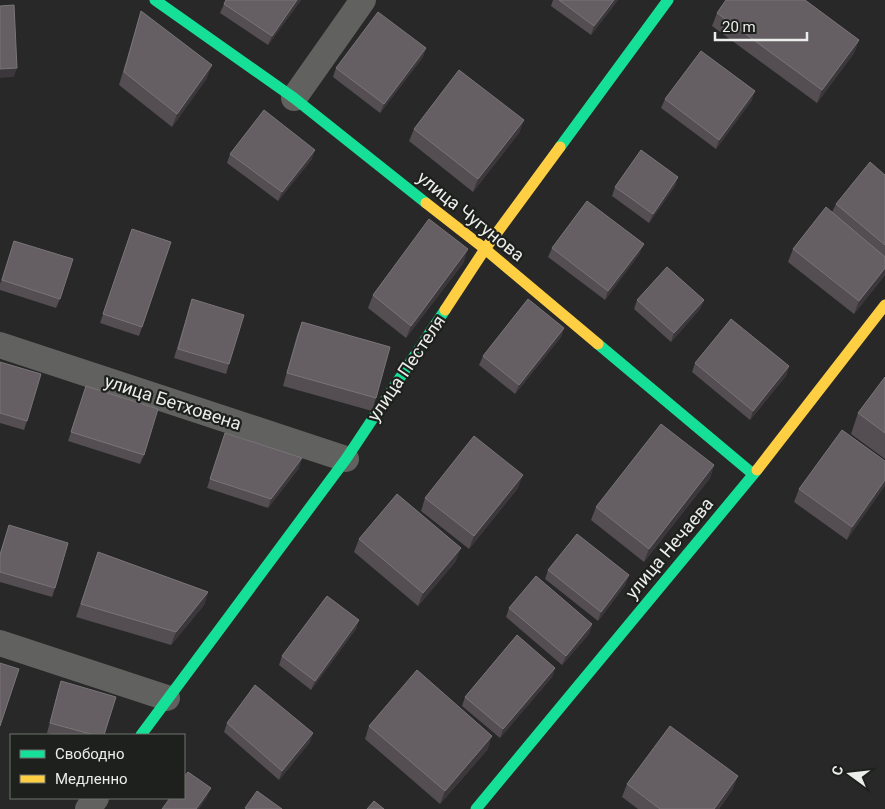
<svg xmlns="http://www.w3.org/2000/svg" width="885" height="809" font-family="Roboto,sans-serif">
  <rect width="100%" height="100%" fill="#272827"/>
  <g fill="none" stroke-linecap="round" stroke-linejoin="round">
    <!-- street -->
    <g stroke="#616260" stroke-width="26">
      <polyline points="294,98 363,0"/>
      <polyline points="0,345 346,459"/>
      <polyline points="0,643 167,698"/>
      <polyline points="88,809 96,798"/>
    </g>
    <!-- fast -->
    <g stroke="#16e098" stroke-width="11">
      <polyline points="155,0 294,98 426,203"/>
      <polyline points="560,147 668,0"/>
      <polyline points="598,344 753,474"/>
      <polyline points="141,735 346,459 445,310"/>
      <polyline points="476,809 757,470"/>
    </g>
    <!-- slow -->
    <g stroke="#ffcf43" stroke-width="11">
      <polyline points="426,203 485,249 598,344"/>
      <polyline points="445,310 485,249 560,147"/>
      <polyline points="757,470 885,305"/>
    </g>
  </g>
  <!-- wall -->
  <g fill="#544d52">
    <polygon points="226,0 301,0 268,45 220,13 224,4"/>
    <polygon points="553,0 618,0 591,35 551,6"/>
    <polygon points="806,1 859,40 854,53 817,103 712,26 717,13"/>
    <polygon points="141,11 207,78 172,127 119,85 137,24"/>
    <polygon points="426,48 423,57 380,113 333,77 336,68"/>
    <polygon points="665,99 752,100 716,149 661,108"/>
    <polygon points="524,120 519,133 473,192 409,141 414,129"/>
    <polygon points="230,154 312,159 278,201 227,163"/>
    <polygon points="885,175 885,275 854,314 788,262 793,249 832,212 836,204"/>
    <polygon points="678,177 675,186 649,223 612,196 615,187"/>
    <polygon points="132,229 171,242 139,336 100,323"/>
    <polygon points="552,248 640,253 605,300 548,257"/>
    <polygon points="11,250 60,299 56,308 0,290 0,284"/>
    <polygon points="464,262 406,338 368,308 373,295"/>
    <polygon points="192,299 229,364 226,374 174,358"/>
    <polygon points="637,300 704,300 700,309 671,342 634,309"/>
    <polygon points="302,322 376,398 372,411 283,386 297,335"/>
    <polygon points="564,328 561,337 515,394 479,365 483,356"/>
    <polygon points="0,362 27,421 24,430 0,423"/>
    <polygon points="695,363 789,366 786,376 750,420 692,372"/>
    <polygon points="885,377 885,459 851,434 858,413"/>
    <polygon points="86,386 144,455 140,464 68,441"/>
    <polygon points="222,442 299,468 268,508 207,488"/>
    <polygon points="885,461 847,540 794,502 799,489"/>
    <polygon points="714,465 710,478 644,562 591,520 596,507"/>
    <polygon points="518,488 469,549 421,511 425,498"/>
    <polygon points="9,525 55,588 52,597 0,582 0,553"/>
    <polygon points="359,539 456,561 418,606 354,552"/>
    <polygon points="98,552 208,592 204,605 171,645 76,617"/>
    <polygon points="548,570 626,584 598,621 545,579"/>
    <polygon points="509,608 592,624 589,634 562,665 506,617"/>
    <polygon points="359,620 356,629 311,690 279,665 282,656"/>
    <polygon points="555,668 552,677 500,738 462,706 465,697"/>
    <polygon points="61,681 104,735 57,735 47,733 58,690"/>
    <polygon points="227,723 310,742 279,780 224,732"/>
    <polygon points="369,726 488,749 440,804 365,739"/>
    <polygon points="627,784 733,789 719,809 638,809 622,797"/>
  </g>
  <!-- shaded-wall -->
  <g fill="#3b373a">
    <polygon points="297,0 301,0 268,45 272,36"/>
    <polygon points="614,0 618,0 591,35 594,26"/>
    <polygon points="859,40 854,53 817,103 822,90"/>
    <polygon points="426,48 423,57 380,113 384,104"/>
    <polygon points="212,65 207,78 172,127 177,114"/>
    <polygon points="17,68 14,77 0,78 0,69"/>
    <polygon points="755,91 752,100 716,149 719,140"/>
    <polygon points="524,120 519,133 473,192 478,179"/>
    <polygon points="315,150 312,159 278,201 282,192"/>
    <polygon points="678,177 675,186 649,223 653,214"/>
    <polygon points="644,244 640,253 605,300 608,291"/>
    <polygon points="468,249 464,262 406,338 411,326"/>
    <polygon points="885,268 885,275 854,314 859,301"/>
    <polygon points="704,300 700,309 671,342 674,333"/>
    <polygon points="564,328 561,337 515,394 519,385"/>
    <polygon points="789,366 786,376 750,420 753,411"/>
    <polygon points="302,458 299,468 268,508 271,499"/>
    <polygon points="714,465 710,478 644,562 649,549"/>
    <polygon points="523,475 518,488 469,549 474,536"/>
    <polygon points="885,480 885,486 847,540 852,527"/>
    <polygon points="461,548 456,561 418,606 423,593"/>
    <polygon points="629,575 626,584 598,621 601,612"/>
    <polygon points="208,592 204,605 171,645 176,632"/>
    <polygon points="359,620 356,629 311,690 315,681"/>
    <polygon points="592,624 589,634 562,665 566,656"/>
    <polygon points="555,668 552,677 500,738 503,729"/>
    <polygon points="313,733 310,742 279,780 282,771"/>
    <polygon points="492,736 488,749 440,804 445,791"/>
    <polygon points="738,776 733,789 719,809 714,809"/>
    <polygon points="211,788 207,797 199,809 196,809"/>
  </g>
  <!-- building -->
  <g fill="#655e62" stroke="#7a7578">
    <polygon points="226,0 297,0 272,36 224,4"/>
    <polygon points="559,0 614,0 594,26"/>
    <polygon points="726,0 805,0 859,40 822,90 717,13"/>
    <polygon points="14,5 17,68 0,69 0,6"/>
    <polygon points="141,11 212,65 177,114 124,72"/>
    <polygon points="378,12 426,48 384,104 336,68"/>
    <polygon points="701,51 755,91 719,140 665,99"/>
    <polygon points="459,70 524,120 478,179 414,129"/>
    <polygon points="264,110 315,150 282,192 230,154"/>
    <polygon points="641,150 678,177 653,214 615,187"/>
    <polygon points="870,162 885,175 885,245 836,204"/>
    <polygon points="587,201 644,244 608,291 552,248"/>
    <polygon points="826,207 885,257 885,268 859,301 793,249"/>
    <polygon points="429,219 468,249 411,326 373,295"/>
    <polygon points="132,229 171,242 142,327 103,314"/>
    <polygon points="14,241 73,259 60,299 2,280"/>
    <polygon points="667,267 704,300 674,333 637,300"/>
    <polygon points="192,299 244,315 229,364 178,349"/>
    <polygon points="528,299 564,328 519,385 483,356"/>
    <polygon points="731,319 789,366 753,411 695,363"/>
    <polygon points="302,322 390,347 376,398 287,373"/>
    <polygon points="0,362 41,374 27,421 0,413"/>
    <polygon points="885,377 885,433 858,413"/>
    <polygon points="86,386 158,409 144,455 71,432"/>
    <polygon points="661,424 714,465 649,549 596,507"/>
    <polygon points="842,430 885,461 885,480 852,527 799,489"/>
    <polygon points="225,433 302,458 271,499 210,479"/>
    <polygon points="474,436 523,475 474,536 425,498"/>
    <polygon points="397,494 461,548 423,593 359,539"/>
    <polygon points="9,525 68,543 55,588 0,572 0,555"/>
    <polygon points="577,534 629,575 601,612 548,570"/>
    <polygon points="98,552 208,592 176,632 81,604"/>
    <polygon points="536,576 592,624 566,656 509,608"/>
    <polygon points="327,596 359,620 315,681 282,656"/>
    <polygon points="517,635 555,668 503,729 465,697"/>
    <polygon points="0,663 19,669 0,726"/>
    <polygon points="417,670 492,736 445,791 369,726"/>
    <polygon points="61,681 116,697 104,735 94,735 50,723"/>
    <polygon points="255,685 313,733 282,771 227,723"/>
    <polygon points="670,726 738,776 714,809 660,809 627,784"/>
    <polygon points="188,772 211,788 196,809 162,809 170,798 184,798 184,777"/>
    <polygon points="257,791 282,809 247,809 245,808"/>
    <polygon points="374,801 384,809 367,809"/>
  </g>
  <g text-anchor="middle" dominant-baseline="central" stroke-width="4.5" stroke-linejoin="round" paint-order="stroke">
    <!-- street labels -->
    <g font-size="18" fill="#ebedeb" stroke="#1e201d">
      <text transform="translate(471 216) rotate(39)">улица Чугунова</text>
      <text transform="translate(406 368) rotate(-56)">улица Пестеля</text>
      <text transform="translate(173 402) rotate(18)">улица Бетховена</text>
      <text transform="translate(669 548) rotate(-50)">улица Нечаева</text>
    </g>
  </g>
  <!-- legend -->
  <rect x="10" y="734" width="175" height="65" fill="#1e201d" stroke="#70726f"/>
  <rect x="20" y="750" width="25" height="8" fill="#16e098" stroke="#70726f"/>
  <text x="55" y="759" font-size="15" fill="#ebedeb">Свободно</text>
  <rect x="20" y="775" width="25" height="8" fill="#ffcf43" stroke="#70726f"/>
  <text x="55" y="784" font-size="15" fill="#ebedeb">Медленно</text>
  <!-- north arrow -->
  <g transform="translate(850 774) rotate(285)" stroke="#1e201d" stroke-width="4" paint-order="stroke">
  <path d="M0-4L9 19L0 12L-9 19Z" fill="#ebedeb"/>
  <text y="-8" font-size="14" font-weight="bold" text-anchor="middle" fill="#ebedeb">С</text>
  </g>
  <!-- scale -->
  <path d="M715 32v8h92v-8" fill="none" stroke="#ebedeb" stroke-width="2.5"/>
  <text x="722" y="32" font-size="15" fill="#ebedeb" stroke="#1e201d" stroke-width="4" paint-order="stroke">20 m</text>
</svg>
